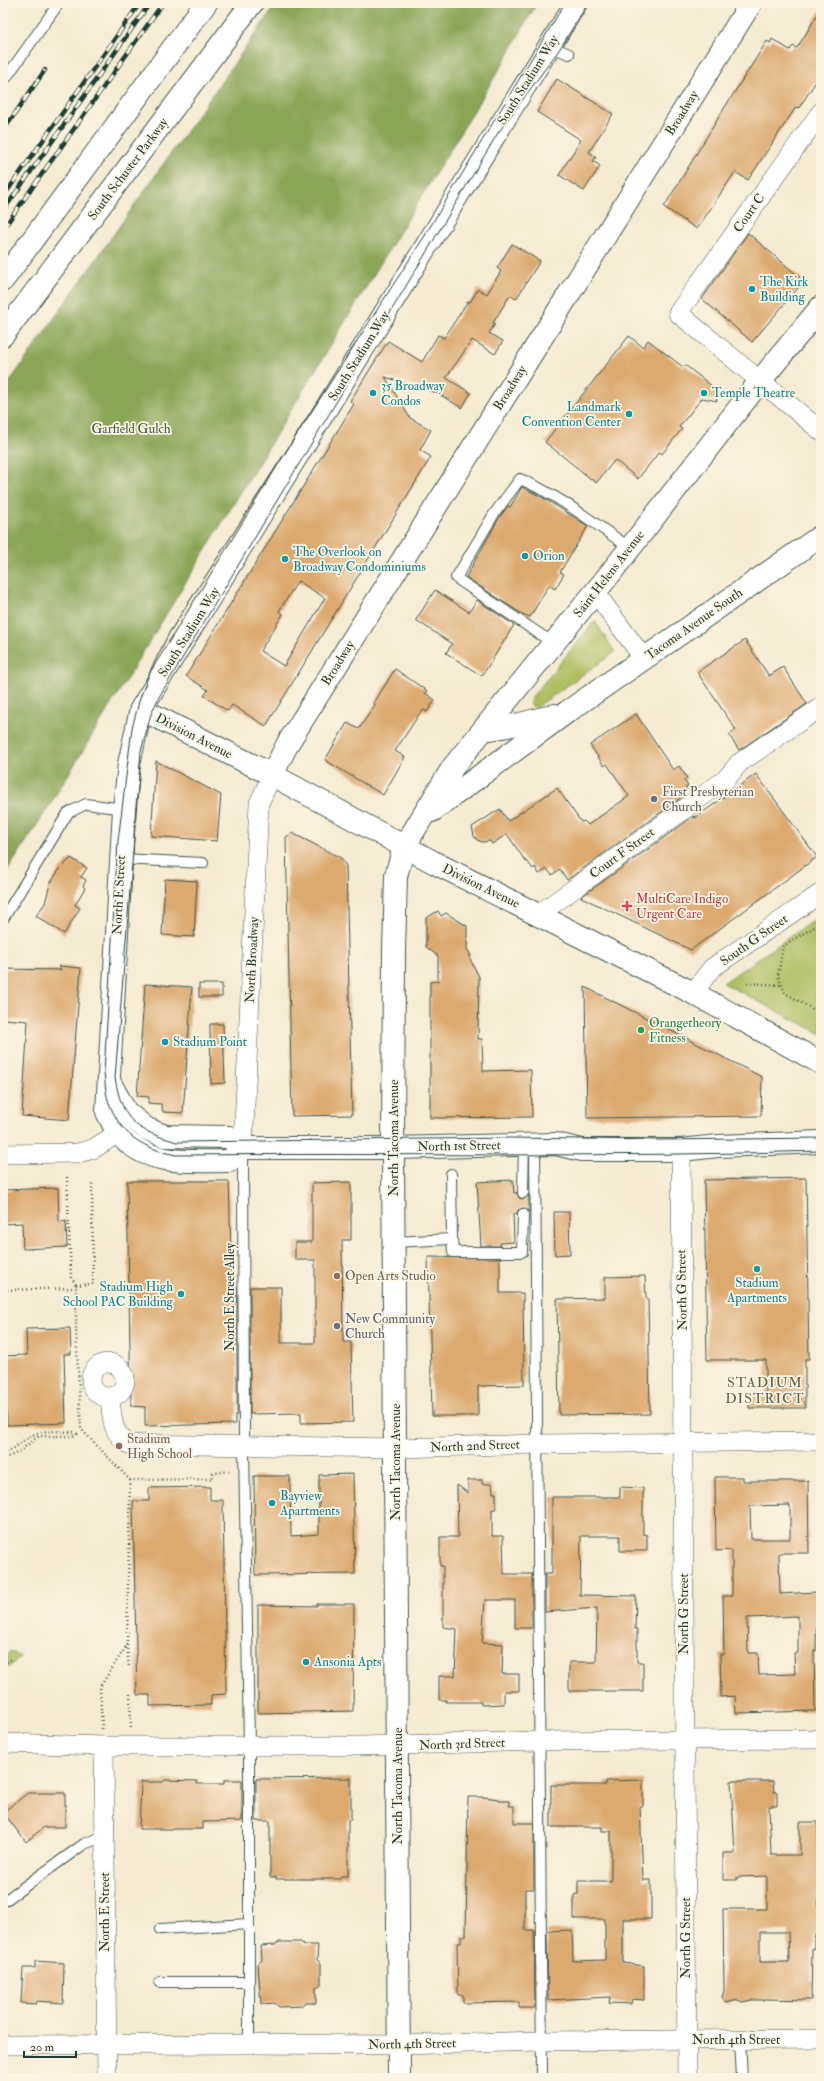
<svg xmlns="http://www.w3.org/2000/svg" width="824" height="2081" font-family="'IM FELL Double Pica',serif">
  <rect width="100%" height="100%" fill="#fcf5e5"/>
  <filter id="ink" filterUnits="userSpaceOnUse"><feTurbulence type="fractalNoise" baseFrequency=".025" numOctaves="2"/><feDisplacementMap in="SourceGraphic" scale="8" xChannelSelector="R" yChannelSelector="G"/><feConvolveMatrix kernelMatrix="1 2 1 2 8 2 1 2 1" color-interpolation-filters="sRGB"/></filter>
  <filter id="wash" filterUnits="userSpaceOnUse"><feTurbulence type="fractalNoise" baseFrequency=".012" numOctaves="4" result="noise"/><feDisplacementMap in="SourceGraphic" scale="16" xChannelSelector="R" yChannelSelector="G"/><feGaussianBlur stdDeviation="0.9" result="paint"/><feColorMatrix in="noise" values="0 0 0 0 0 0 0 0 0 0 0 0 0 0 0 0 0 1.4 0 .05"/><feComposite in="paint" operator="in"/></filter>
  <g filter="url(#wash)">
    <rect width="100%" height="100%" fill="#f5ebd3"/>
    <!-- green -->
    <g fill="#aebe61" stroke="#667e4a">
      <polygon points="595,621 615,652 537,707 533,707 530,703 531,698"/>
      <polygon points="821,915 821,1034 723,983"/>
      <polygon points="10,1651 21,1657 3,1672 3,1662"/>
    </g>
    <!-- forest -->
    <polygon fill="#8aa557" stroke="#547146" points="277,3 537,3 505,60 51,803 3,878 3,391"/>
    <g id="blocks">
      <!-- building -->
      <g fill="#dca96e" fill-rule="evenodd">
        <polygon points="821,9 821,77 817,84 815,83 799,108 796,107 748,180 735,172 697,229 664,207 725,107 767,41 770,43 772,39 790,50 793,46 797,48"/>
        <polygon points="557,79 613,114 589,152 596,157 593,161 600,166 584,191 559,175 581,140 537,112"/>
        <polygon points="748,233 804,281 752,342 702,299"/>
        <path d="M 512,244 L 540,261 L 516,299 L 510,295 L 493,323 L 495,324 L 489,333 L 503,341 L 495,354 L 472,340 L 446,378 L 471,393 L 462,408 L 437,393 L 385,377 L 410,418 L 431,430 L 420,450 L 431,457 L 266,726 L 232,705 L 228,711 L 204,696 L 208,690 L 186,676 L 354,404 L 350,401 L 388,341 L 422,362 L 438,335 L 444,338 L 468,301 L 470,302 L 478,289 L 487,294 L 501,271 L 497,268 ZM 298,581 L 325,598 L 284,666 L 260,651 L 283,614 L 279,611 Z"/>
        <polygon points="629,336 643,347 648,340 683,367 685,365 712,386 717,401 702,398 679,427 682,429 662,454 659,452 638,479 615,460 596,483 545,442"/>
        <polygon points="522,487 545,499 588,526 560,572 564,574 555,589 549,585 530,617 522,614 466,577 499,518 508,506 510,507"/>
        <polygon points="435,590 469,612 477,600 514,625 482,676 446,653 452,644 416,620"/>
        <polygon points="745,640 769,676 783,667 807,704 739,750 729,735 736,730 697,672"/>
        <polygon points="395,669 427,691 425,693 435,700 427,712 424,710 420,713 395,751 405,757 383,795 325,760 347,723 359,729 375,705 374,703"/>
        <polygon points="636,714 673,770 679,766 687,778 684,780 688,786 679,793 682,797 567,880 560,869 552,875 547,869 539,874 535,867 533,869 527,861 526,862 507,834 492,844 490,841 482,842 477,840 474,836 472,827 500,809 508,821 557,788 581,822 584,821 588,825 629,796 607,764 604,766 590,745"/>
        <polygon points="156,761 221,795 217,841 151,836"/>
        <polygon points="756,774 817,857 691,950 581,897 694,816 695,818"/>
        <polygon points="292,833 341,858 346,866 352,1115 292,1116 286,837"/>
        <polygon points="71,858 87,868 81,877 86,880 83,886 85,888 75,905 80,908 64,934 36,916 45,903 50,884 59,870"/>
        <polygon points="165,879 197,881 194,937 162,935"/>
        <polygon points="438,911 441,916 446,913 467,926 467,949 471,956 469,957 479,977 478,1039 482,1039 483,1071 531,1070 532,1117 430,1118 430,982 438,981 438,956 426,947 426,918"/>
        <polygon points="59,966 81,968 69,1120 22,1116 28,1021 3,1019 3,969 61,970"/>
        <polygon points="145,984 192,987 183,1113 163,1112 161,1104 148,1103 149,1097 137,1096"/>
        <rect x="199" y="984" width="23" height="13"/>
        <polygon points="585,987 762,1077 761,1116 587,1118"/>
        <polygon points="210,1024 223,1024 225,1083 211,1084"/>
        <polygon points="806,1178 809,1359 805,1359 805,1408 749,1408 749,1393 766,1393 766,1360 707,1360 704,1180"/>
        <polygon points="513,1180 514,1193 517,1193 519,1198 522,1199 529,1195 529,1212 523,1208 518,1210 516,1214 513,1214 514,1242 500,1243 500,1246 481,1246 477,1182"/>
        <polygon points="127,1181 229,1181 232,1287 237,1287 237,1415 235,1415 235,1424 145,1426 145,1407 131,1406"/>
        <polygon points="351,1182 351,1240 342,1240 343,1342 351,1342 353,1422 301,1423 301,1413 250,1414 250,1287 281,1287 281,1343 315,1343 315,1260 295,1260 295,1242 312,1242 312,1183"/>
        <polygon points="58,1188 59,1222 66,1221 67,1247 23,1249 22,1223 3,1224 3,1190"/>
        <polygon points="554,1212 569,1212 570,1254 555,1255"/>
        <polygon points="428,1257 500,1258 500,1293 523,1293 524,1385 478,1386 478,1416 432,1416"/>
        <polygon points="645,1276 646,1298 648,1298 650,1414 559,1415 557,1299 605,1298 605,1277"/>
        <polygon points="70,1328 71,1354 64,1354 66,1423 7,1425 5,1389 3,1389 3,1356 27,1355 26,1329"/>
        <polygon points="353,1474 355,1574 255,1575 254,1476 290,1476 291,1536 319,1534 319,1475"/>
        <path d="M 715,1477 L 743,1477 L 743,1481 L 808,1481 L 809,1553 L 779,1553 L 780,1594 L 817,1592 L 816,1651 L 814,1651 L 815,1711 L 736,1713 L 735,1696 L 721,1697 L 720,1654 L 724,1654 L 723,1596 L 732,1596 L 732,1550 L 716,1551 ZM 790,1505 L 790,1539 L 751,1539 L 750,1506 ZM 798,1616 L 798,1653 L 794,1653 L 795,1674 L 759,1675 L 758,1653 L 748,1653 L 747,1618 Z"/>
        <polygon points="468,1480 482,1480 482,1484 492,1484 493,1493 496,1493 496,1509 492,1509 492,1536 503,1536 504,1574 532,1574 532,1628 515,1628 515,1600 485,1600 482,1643 503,1644 502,1674 519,1674 519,1691 504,1691 504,1704 481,1705 481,1702 446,1702 446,1700 439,1700 439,1676 455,1676 457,1629 443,1627 443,1566 440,1566 440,1537 458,1537 457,1485 468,1493"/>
        <polygon points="210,1487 210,1500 223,1500 226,1694 211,1695 211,1705 150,1706 150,1695 137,1695 133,1501 149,1501 149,1488"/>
        <polygon points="620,1487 643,1488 643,1534 647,1535 647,1551 620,1551 620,1536 581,1536 580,1595 636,1596 635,1629 637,1629 637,1662 643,1662 643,1691 569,1691 569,1662 596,1662 597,1608 545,1612 545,1574 552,1574 552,1497 620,1497"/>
        <polygon points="317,1604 354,1604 353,1711 258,1713 258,1605 317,1606"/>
        <polygon points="351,1778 351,1820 348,1820 348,1876 341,1876 340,1879 276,1879 276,1877 270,1877 270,1821 256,1821 256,1779"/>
        <polygon points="165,1780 197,1781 197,1784 224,1784 224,1780 242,1780 242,1821 203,1822 203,1829 139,1829 141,1782 163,1782"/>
        <polygon points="643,1780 643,1806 640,1806 643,1880 651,1880 651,1919 623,1919 623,1963 644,1966 644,2000 632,1999 631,2004 609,2003 610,1997 548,2000 547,1931 572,1930 573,1961 605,1960 605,1919 574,1919 574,1895 578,1894 578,1881 611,1881 611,1831 602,1831 602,1827 551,1827 551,1785 606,1785 606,1781"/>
        <path d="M 731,1781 L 773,1781 L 774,1792 L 777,1792 L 777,1806 L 769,1806 L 771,1855 L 800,1855 L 800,1822 L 818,1822 L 819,1936 L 814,1936 L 814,1948 L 812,1948 L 811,2000 L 764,1999 L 764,2000 L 752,2000 L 742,2002 L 738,2000 L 726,2003 L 722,1997 L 724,1991 L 723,1909 L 767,1909 L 767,1876 L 737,1877 L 737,1880 L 723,1880 L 723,1853 L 735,1853 ZM 760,1932 L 788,1932 L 789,1962 L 760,1962 Z"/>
        <polygon points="28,1793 65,1793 65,1827 44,1827 26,1842 3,1812"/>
        <polygon points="468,1797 484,1797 498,1799 498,1801 509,1801 509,1806 514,1806 514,1823 534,1823 534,1889 525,1889 525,1930 534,1930 535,2008 519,2008 519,2002 463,2003 463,1995 458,1995 457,1943 461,1943 461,1936 466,1936"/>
        <polygon points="279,1942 301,1942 304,1945 318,1945 317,1960 321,1963 321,1985 316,1988 316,2003 304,2003 301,2006 279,2007 275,2003 261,2004 258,1964 262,1960 261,1946 275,1945"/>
        <polygon points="35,1961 64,1963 63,2003 37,2001 36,2004 21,2003 23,1968 35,1968"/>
      </g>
    </g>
  </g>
  <g filter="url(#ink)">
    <use href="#blocks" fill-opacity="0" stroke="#3f574c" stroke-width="1"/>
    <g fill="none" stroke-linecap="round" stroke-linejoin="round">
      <defs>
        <g id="service">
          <polyline points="549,46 569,54"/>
          <polyline points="3,82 59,3"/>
          <path d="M 553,643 L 456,578 L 494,514 L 520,479 C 560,496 594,523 630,548"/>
          <polyline points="121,859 203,863"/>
          <polyline points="3,919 68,813 86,804 124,809"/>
          <polyline points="535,1144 542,2078"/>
          <polyline points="243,1150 244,1447 249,1745 249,2044"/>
          <polyline points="523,1193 524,1144"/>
          <polyline points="452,1239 453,1252 522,1252 523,1214"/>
          <polyline points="394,1242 452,1239 451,1174"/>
          <polyline points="3,1902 84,1844 105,1836"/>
          <polyline points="160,1929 249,1924"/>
          <polyline points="160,1982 249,1982"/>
          <polyline points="740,2040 742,2078"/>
        </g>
        <g id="minor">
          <polyline points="821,112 678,313 821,431"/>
          <polyline points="595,592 644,659"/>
          <polyline points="539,914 726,779 739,763 821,707"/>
          <polyline points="693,993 712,968 821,893"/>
          <polyline points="243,1148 259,803 272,775"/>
          <polyline points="681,1150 687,2078"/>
          <polyline points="3,1154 78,1153 93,1149 118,1133"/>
          <circle cx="108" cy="1380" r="17"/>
          <path d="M 110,1397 C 112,1416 111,1434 129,1444 L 396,1448 L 538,1444 L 821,1441"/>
          <polyline points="3,1743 104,1746 361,1746 540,1741 821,1739"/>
          <polyline points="104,1746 107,2078"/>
          <polyline points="3,2045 249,2044 399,2045 542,2041 821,2039"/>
        </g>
        <g id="tertiary">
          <path d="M 141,709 L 129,764 L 124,809 L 107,1112 C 111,1119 114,1128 119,1134 C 149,1167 189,1161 229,1161 L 243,1148"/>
          <polyline points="484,730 520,724 555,715"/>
          <polyline points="272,775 288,743 751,3"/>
          <polyline points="432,811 567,712 821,536"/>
          <polyline points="109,1081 126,1112 147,1129 165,1136 229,1137 243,1148 393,1148 556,1144 582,1150 681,1150 718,1146 821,1142"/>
          <polyline points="399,2078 393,1154 394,951 396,876 404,847 453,767 609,575 760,381 821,307"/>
        </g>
        <polyline id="secondary" points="576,3 141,709 272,775 435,863 693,993 821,1063"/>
        <g id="trunk">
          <polyline points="3,280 206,3"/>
          <polyline points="3,335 252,3"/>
        </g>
      </defs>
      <!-- service casing -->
      <use href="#service" stroke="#3f574c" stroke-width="12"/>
      <!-- minor casing -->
      <use href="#minor" stroke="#3f574c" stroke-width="20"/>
      <!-- tertiary casing -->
      <use href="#tertiary" stroke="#3f574c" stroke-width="24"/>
      <!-- secondary casing -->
      <use href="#secondary" stroke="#3f574c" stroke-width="24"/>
      <!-- trunk casing -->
      <use href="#trunk" stroke="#3f574c" stroke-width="24"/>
      <!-- path -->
      <g stroke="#3f574c" stroke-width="2.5" stroke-dasharray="1 3" stroke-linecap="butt">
        <polyline points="821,923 783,946 778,976 785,993 821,1014"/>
        <polyline points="747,983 782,985"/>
        <polyline points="67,1177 71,1277 76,1285 76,1329 81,1429 130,1480 212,1479 213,1473 231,1471"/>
        <polyline points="76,1285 93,1284 92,1181"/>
        <polyline points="3,1290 75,1288"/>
        <path d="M 3,1454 C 16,1449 23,1439 35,1434 C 45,1429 62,1432 73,1432 L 77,1434 L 73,1436 L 39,1436 L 17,1453 L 3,1459"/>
        <polyline points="127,1645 129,1668"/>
        <polyline points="3,1664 13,1658"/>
        <polyline points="130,1694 131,1728"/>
        <polyline points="102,1729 100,1687 127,1645 130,1480"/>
      </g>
      <!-- service -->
      <use href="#service" stroke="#fff" stroke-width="10"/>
      <!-- minor -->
      <use href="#minor" stroke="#fff" stroke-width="19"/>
      <!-- tertiary -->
      <use href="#tertiary" stroke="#fff" stroke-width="22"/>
      <!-- secondary -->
      <use href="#secondary" stroke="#fff" stroke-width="22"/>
      <!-- trunk -->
      <use href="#trunk" stroke="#fff" stroke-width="22"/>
      <!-- tram -->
      <g stroke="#1f3d34" stroke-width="1">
        <path d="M 565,3 L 424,237 L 169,633 L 152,667 L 140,698 L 132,728 L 118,841 L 104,1072 C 105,1081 105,1091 108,1100 C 120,1135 142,1148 176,1155 C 391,1153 606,1158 821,1151"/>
        <path d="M 588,3 L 559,50 L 498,133 L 159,697 L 151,714 L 141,751 L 115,1078 C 123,1122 135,1130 177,1142 L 508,1138 L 662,1140 L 821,1138"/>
      </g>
      <defs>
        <g id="rail">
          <polyline points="3,131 45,70"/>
          <polyline points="3,197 140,3"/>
          <polyline points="3,211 150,3"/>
          <polyline points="3,229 163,3"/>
        </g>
      </defs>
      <!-- rail casing -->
      <use href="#rail" stroke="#1f3d34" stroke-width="4.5"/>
      <!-- rail -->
      <use href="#rail" stroke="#fcf5e5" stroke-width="3" stroke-dasharray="9" stroke-linecap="butt"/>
    </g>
  </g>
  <!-- markers -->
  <g fill="#0f9aa8" stroke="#fcf5e5" stroke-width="1.5">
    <circle cx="752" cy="289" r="4"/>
    <circle cx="373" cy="393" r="4"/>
    <circle cx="704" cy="393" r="4"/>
    <circle cx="629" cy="414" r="4"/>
    <circle cx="525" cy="556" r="4"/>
    <circle cx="285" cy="559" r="4"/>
    <circle cx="165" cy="1042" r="4"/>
    <circle cx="757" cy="1269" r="4"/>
    <circle cx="181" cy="1294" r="4"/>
    <circle cx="272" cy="1503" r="4"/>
    <circle cx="306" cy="1662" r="4"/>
  </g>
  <g fill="#6b7280" stroke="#fcf5e5" stroke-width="1.5">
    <circle cx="654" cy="799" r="4"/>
    <circle cx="337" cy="1326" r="4"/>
  </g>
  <path fill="#e0444e" stroke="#fcf5e5" stroke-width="1.5" d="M625 900h4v4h4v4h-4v4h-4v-4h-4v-4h4z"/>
  <circle fill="#2e9e5b" stroke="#fcf5e5" stroke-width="1.5" cx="641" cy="1030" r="4"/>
  <g fill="#8d6e63" stroke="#fcf5e5" stroke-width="1.5">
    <circle cx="337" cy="1276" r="4"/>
    <circle cx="119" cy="1446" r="4"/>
  </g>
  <g text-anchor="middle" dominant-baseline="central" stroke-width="3.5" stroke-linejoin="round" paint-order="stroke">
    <!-- street labels -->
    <g font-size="13" fill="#1f3d34" stroke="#fcf5e5">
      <text transform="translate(528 80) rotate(-58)">South Stadium Way</text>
      <text transform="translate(682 113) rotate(-58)">Broadway</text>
      <text transform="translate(128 169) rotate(-53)">South Schuster Parkway</text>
      <text transform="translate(749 213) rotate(-55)">Court C</text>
      <text transform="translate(359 356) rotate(-58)">South Stadium Way</text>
      <text transform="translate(510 388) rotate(-58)">Broadway</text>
      <text transform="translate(609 574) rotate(-52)">Saint Helens Avenue</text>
      <text transform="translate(694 624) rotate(-35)">Tacoma Avenue South</text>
      <text transform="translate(189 632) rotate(-58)">South Stadium Way</text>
      <text transform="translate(338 663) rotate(-58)">Broadway</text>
      <text transform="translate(194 736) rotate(27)">Division Avenue</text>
      <text transform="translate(622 853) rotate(-36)">Court F Street</text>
      <text transform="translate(481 886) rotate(26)">Division Avenue</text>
      <text transform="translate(119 895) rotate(-87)">North E Street</text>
      <text transform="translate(754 940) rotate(-35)">South G Street</text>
      <text transform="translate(252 960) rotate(-87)">North Broadway</text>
      <text transform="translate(394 1138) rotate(-90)">North Tacoma Avenue</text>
      <text transform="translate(459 1146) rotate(-1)">North 1st Street</text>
      <text transform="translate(682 1290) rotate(-91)">North G Street</text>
      <text transform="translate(230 1297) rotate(-90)">North E Street Alley</text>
      <text transform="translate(475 1446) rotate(-2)">North 2nd Street</text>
      <text transform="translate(396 1462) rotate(-90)">North Tacoma Avenue</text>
      <text transform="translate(684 1614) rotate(-90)">North G Street</text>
      <text transform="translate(462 1744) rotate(-2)">North 3rd Street</text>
      <text transform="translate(398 1786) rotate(-90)">North Tacoma Avenue</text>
      <text transform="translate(105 1912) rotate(-90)">North E Street</text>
      <text transform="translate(686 1938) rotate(-90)">North G Street</text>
      <text x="736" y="2040">North 4th Street</text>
      <text transform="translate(412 2044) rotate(-1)">North 4th Street</text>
    </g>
    <!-- culture labels -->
    <g font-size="13" fill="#0d838f" stroke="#fcf5e5" text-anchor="start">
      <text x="760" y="282">The Kirk<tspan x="760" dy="15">Building</tspan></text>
      <text x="381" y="386">35 Broadway<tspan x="381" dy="15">Condos</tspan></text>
      <text x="712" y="393">Temple Theatre</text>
      <text x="621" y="407" text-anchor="end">Landmark<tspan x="621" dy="15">Convention Center</tspan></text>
      <text x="293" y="552">The Overlook on<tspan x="293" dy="15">Broadway Condominiums</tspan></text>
      <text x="533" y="556">Orion</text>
      <text x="173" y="1042">Stadium Point</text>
      <text x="757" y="1283" text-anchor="middle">Stadium<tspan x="757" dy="15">Apartments</tspan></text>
      <text x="173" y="1287" text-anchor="end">Stadium High<tspan x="173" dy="15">School PAC Building</tspan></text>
      <text x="280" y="1496">Bayview<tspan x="280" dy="15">Apartments</tspan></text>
      <text x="314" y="1662">Ansonia Apts</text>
    </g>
    <!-- park labels -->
    <g font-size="13" fill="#435d3f" stroke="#fcf5e5">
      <text x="131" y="429">Garfield Gulch</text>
    </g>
    <!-- worship labels -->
    <g font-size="13" fill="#5b616d" stroke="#fcf5e5" text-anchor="start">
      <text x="662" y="792">First Presbyterian<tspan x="662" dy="15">Church</tspan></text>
      <text x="345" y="1319">New Community<tspan x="345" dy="15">Church</tspan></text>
    </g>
    <!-- health labels -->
    <g font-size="13" fill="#be3a42" stroke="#fcf5e5" text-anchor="start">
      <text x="636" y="899">MultiCare Indigo<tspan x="636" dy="15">Urgent Care</tspan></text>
    </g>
    <!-- leisure labels -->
    <g font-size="13" fill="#27864d" stroke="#fcf5e5" text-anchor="start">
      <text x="649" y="1023">Orangetheory<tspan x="649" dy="15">Fitness</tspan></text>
    </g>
    <!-- education labels -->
    <g font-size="13" fill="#785e54" stroke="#fcf5e5" text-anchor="start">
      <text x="345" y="1276">Open Arts Studio</text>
      <text x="127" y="1439">Stadium<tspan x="127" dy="15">High School</tspan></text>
    </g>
    <!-- neighbourhood labels -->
    <g font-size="14" letter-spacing="1" fill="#616348" stroke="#fcf5e5">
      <text x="765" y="1382">STADIUM<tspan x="765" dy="16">DISTRICT</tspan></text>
    </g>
  </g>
  <!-- margin -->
  <rect width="824" height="2081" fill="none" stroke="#fcf5e5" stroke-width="16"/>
  <!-- scale -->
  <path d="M24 2051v6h52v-6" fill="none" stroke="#1f3d34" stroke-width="2"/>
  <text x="30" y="2051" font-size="12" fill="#1f3d34" stroke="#fcf5e5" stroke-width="3" paint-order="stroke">20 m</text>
</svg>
